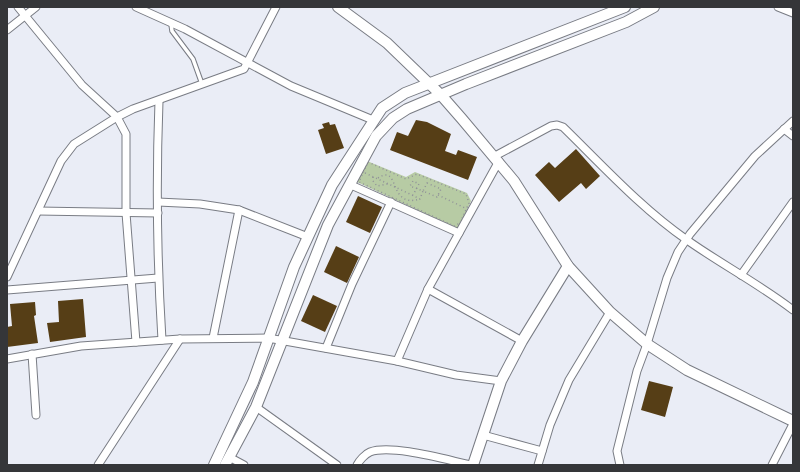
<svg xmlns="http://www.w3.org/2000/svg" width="800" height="472" font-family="'DM Sans',sans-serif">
  <rect width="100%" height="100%" fill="#eaedf6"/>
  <!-- green -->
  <polygon fill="#b7cba4" points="367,161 406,177 415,172 467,193 471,201 458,229 357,182"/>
  <!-- building -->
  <g fill="#563e16">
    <polygon points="416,120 427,122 451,134 445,151 456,155 458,150 477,157 468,180 390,150 397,132 408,136"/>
    <polygon points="329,122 330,125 335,124 344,148 326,154 318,130 324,128 322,124"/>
    <polygon points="576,149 600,176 586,189 581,183 559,202 535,175 549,162 555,168"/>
    <polygon points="358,196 382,207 370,233 346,222"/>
    <polygon points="336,246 359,257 347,283 324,272"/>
    <polygon points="313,295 337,306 325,332 301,321"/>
    <polygon points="83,299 86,337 50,342 47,323 59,322 58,301"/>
    <polygon points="35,302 36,315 34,316 38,343 7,347 7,327 12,326 10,304"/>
    <polygon points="649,381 673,387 665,417 641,410"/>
  </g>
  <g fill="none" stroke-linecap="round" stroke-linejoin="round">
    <defs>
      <polyline id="lane" points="171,24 172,31 193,59 202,84"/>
      <g id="street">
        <polyline points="18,7 82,85 117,117 126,134 126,213 136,342"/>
        <polyline points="136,7 185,29 291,86 373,120"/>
        <polyline points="778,7 793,13"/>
        <polyline points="7,30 36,7"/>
        <path d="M 159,101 C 156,181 157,261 162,340"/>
        <polyline points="784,129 793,136"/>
        <path d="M 495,156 L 551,126 L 557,125 L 563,127 C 603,166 641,208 687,240 C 721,264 759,284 793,310"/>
        <polyline points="351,185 459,233"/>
        <polyline points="158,202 200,204 239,210 308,237"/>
        <polyline points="38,211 158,213"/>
        <polyline points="741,275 793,202"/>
        <polyline points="7,277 61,161 74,144 117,117 133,109 244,69 276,7"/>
        <polyline points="428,289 522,341"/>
        <polyline points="7,290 158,278"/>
        <polyline points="213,338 239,210"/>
        <polyline points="326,348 352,284 391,202"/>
        <polyline points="32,354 36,415"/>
        <polyline points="7,359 81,346 180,339 268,338 397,361 456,375 501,381"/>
        <polyline points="397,361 428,289 499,161"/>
        <polyline points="256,407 337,465"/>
        <polyline points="483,435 542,451"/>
        <polyline points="229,457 244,465"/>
        <polyline points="98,465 180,339"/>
        <path d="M 357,465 C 359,461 365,454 370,452 C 392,444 447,460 471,465"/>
        <polyline points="538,465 550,425 569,380 610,312"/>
        <polyline points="620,465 617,451 637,371 647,344 667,278 678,252 690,234 755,156 793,121"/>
        <polyline points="772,465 793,424"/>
      </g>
      <g id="secondary">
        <polyline points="338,7 387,43 441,95 462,119 514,181 568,266 610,312 647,344 687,370 793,421"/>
        <polyline points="214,465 253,382 294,267 332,185 382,108 405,93 625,7"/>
        <polyline points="225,465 256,407 328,225 376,136 393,118 407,109 466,84 626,22 654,7"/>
        <polyline points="473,465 501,381 522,341 568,266"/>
      </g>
    </defs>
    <!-- lane casing -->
    <use href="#lane" stroke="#797c84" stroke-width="5.5"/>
    <!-- street casing -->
    <use href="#street" stroke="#797c84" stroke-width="9"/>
    <!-- secondary casing -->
    <use href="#secondary" stroke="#797c84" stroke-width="12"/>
    <!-- path -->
    <g stroke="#909298" stroke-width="1.5" stroke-dasharray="1 3" stroke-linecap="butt">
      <polygon points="368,162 406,179 417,174 466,194 469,203 460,223 454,226 359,182"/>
      <path d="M 365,173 C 384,182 402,190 420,199 L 423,191 L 410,186 L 413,181 L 419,184 L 413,195"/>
      <polyline points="373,177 373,181 377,186 388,184"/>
      <path d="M 378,178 C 401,163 387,209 420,199"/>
      <polygon points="427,183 441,189 437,197 423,191"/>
      <polyline points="438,195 465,208"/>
    </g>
    <!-- lane -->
    <use href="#lane" stroke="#fff" stroke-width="3.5"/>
    <!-- street -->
    <use href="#street" stroke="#fff" stroke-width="7"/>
    <!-- secondary -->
    <use href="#secondary" stroke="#fff" stroke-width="10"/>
  </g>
  <!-- border -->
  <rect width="800" height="472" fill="none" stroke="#353639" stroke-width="16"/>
</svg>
